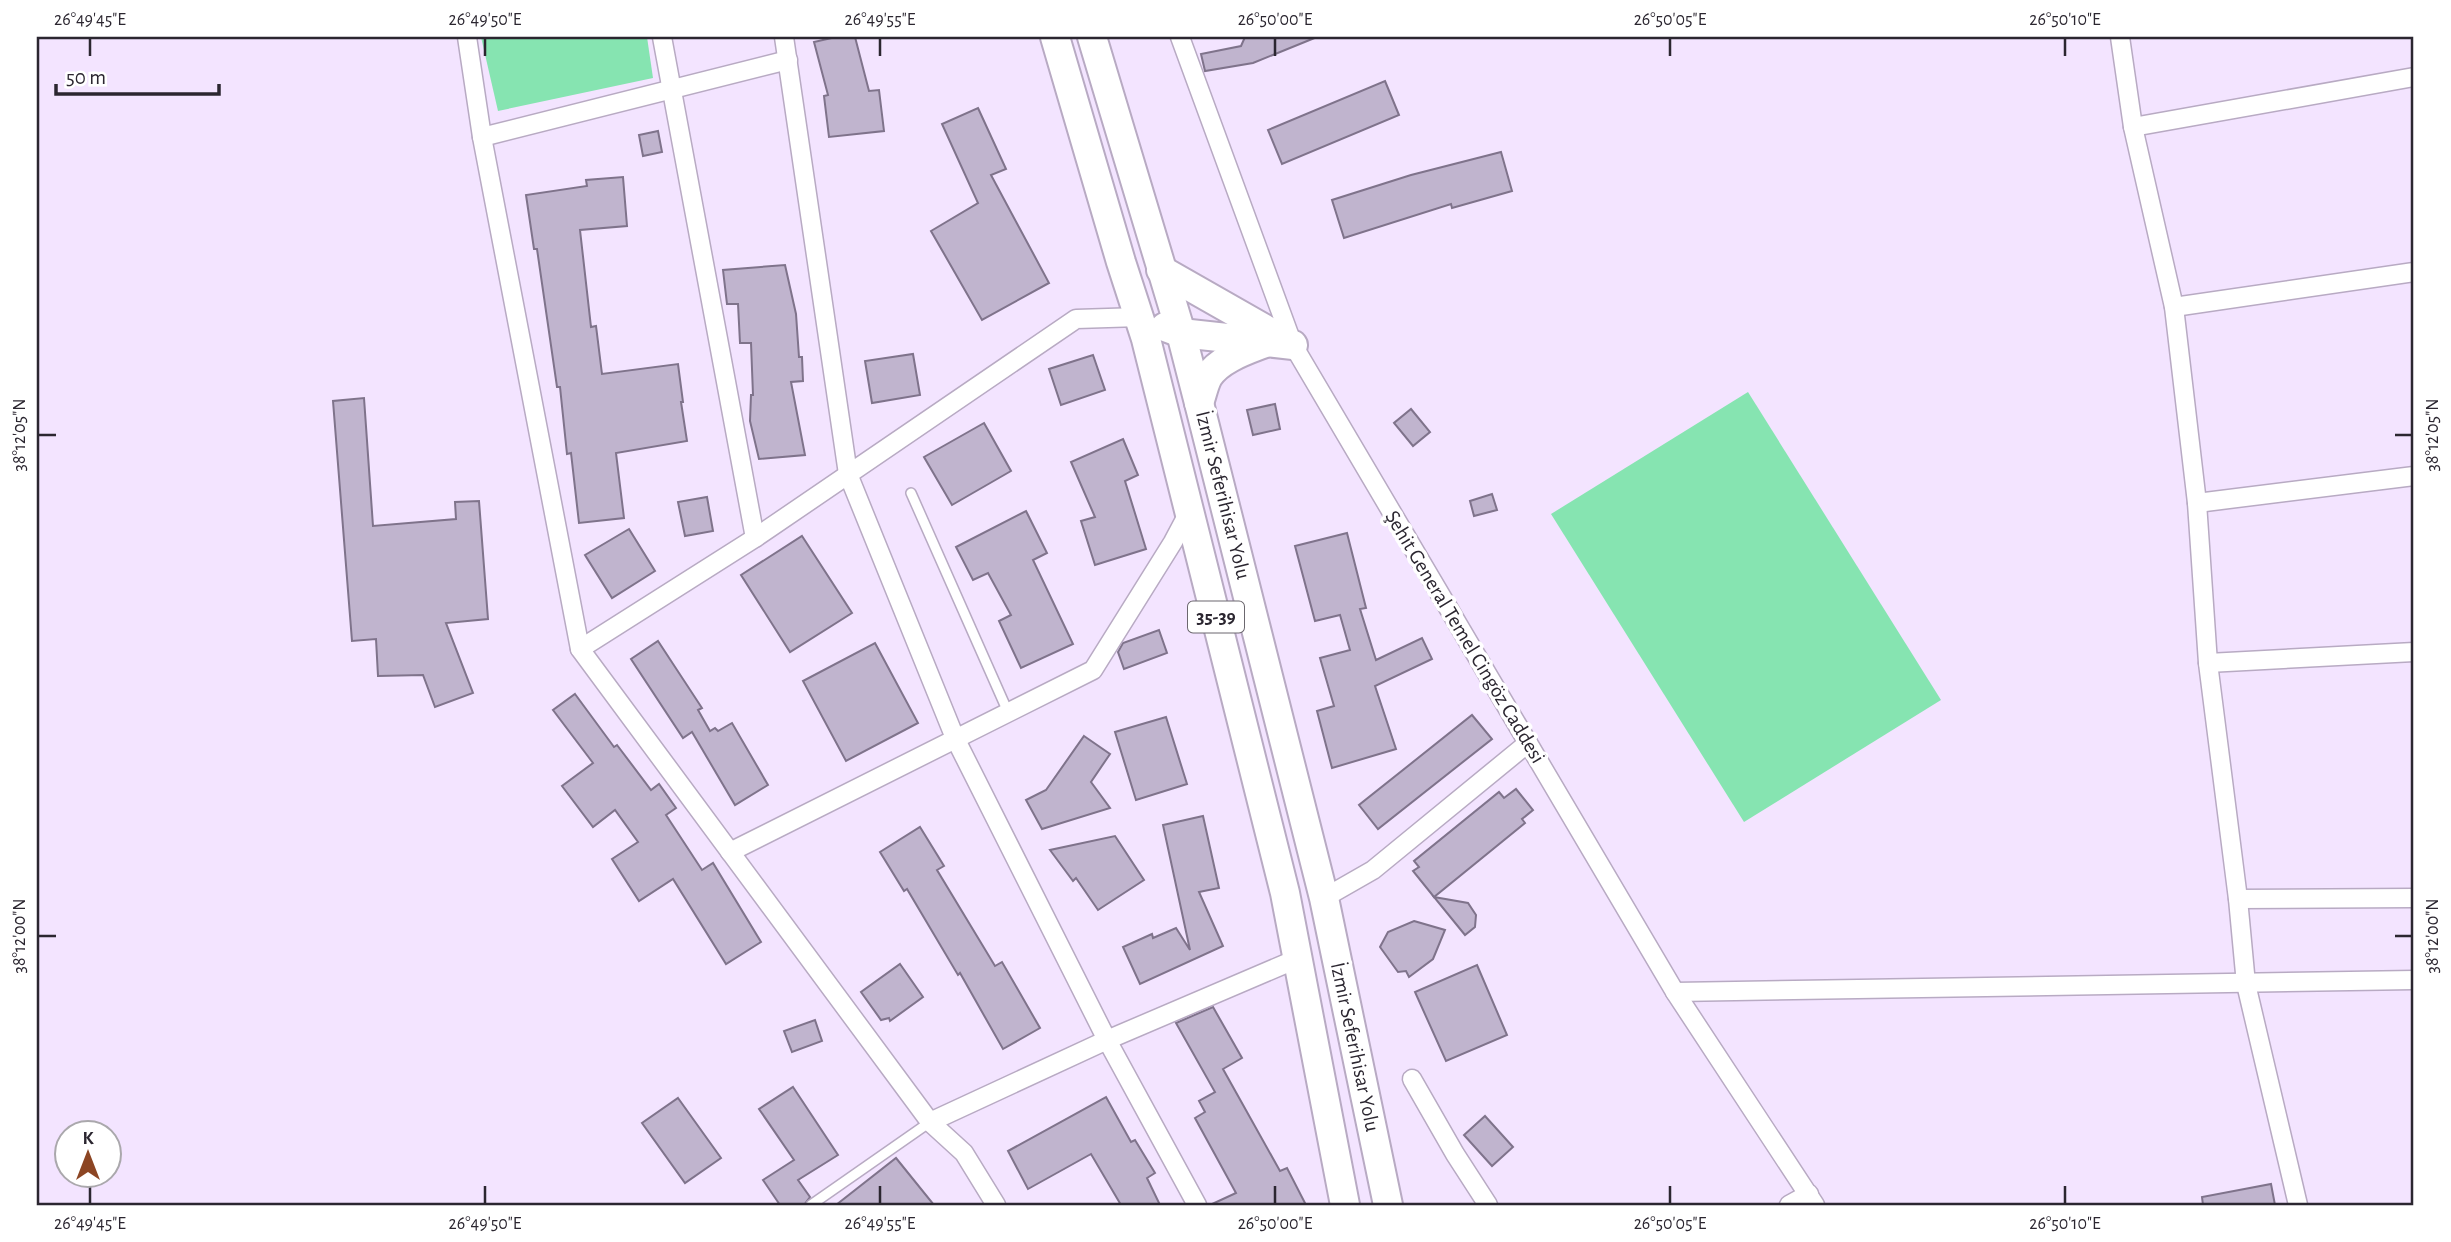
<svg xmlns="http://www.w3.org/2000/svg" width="2451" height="1242" font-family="'Alegreya Sans',sans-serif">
  <rect width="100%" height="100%" fill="#f3e4ff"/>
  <!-- green -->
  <g fill="#86e4b1">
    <polygon points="481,37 647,37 653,78 498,111"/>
    <polygon points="1748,392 1941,700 1744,822 1551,514"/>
  </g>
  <!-- building -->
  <g fill="#c0b4ce" stroke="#7f738b" stroke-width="2">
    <polygon points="836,37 855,37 869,91 879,90 884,131 829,137 824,96 828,95 814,42"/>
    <polygon points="1245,37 1317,37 1253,63 1205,71 1201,54 1241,46"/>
    <polygon points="1385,81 1399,115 1282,164 1268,130"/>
    <polygon points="978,108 1006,169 991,175 1049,283 982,320 931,231 978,203 942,124"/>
    <polygon points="658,131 662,152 643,156 639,135"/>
    <polygon points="1501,152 1512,191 1452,208 1451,204 1344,238 1332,200 1411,175"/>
    <polygon points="623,177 627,226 580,230 591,327 596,326 602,374 678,364 683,402 681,402 687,441 616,453 624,518 579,523 571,453 567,454 560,387 557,387 537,249 534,249 526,195 587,186 586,180"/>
    <polygon points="785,265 796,314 799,357 802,357 803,381 791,382 805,455 759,459 750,421 751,395 753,395 751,343 740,343 738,304 727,304 723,270"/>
    <polygon points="913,354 920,395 872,403 865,361"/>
    <polygon points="1093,355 1105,390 1061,405 1049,369"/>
    <polygon points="364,398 373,526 456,519 455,502 479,501 488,619 446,623 473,693 435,707 423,675 378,676 376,639 352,641 333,401"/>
    <polygon points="1275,404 1280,429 1253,435 1247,410"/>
    <polygon points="1411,409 1430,432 1413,446 1394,423"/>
    <polygon points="984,423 1011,471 952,505 924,457"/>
    <polygon points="1123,439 1138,475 1125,481 1146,549 1095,565 1081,521 1095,517 1071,462"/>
    <polygon points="1492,494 1497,510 1474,516 1470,501"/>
    <polygon points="707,497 713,531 685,536 678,502"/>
    <polygon points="1026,511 1047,553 1033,560 1073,644 1021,668 999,621 1011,615 988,573 973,580 956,547"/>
    <polygon points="629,529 655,571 612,598 585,555"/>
    <polygon points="1347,533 1366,608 1360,609 1376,660 1422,638 1432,659 1375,686 1396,749 1332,768 1317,711 1334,706 1320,658 1350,650 1340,615 1315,621 1295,546"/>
    <polygon points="802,536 852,613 790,652 741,575"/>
    <polygon points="1159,630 1167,653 1124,669 1118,652 1123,643"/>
    <polygon points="658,641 702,708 698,710 710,731 715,728 718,731 732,723 768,785 735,805 692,732 683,738 631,659"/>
    <polygon points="875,643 918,723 846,761 803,681"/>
    <polygon points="575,694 614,747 617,745 651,790 659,784 676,808 666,815 702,870 713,863 761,942 726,964 673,879 639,901 612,859 638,842 615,810 593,827 562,786 593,763 553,710"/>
    <polygon points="1472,715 1492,739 1378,829 1359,805"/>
    <polygon points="1166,717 1187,784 1136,800 1115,732"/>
    <polygon points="1084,736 1110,754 1091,782 1110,808 1042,829 1026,800 1046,790"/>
    <polygon points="1516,789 1533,810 1522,819 1525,823 1434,897 1413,871 1419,867 1414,861 1499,792 1504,798"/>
    <polygon points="1203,816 1219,888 1199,892 1223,946 1140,984 1123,947 1152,934 1153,938 1176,928 1190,950 1163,825"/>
    <polygon points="920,827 944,866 937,870 995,966 1002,962 1040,1028 1003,1049 960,973 958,975 907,889 904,891 880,852"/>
    <polygon points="1115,836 1144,880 1098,910 1076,878 1073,881 1050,850"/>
    <polygon points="1434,897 1468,903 1476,915 1475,927 1465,935"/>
    <polygon points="1414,921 1445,930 1433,959 1409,977 1406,971 1398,972 1380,947 1388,932"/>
    <polygon points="900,964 923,997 890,1021 889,1018 881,1020 861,992"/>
    <polygon points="1477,965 1507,1035 1446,1061 1415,992"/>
    <polygon points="1213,1007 1242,1058 1223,1069 1280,1171 1287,1168 1306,1205 1210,1205 1236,1193 1195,1118 1205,1112 1199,1101 1215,1092 1176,1023"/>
    <polygon points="815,1020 822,1041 792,1052 784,1031"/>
    <polygon points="793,1087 838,1155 798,1180 810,1197 804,1205 780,1205 763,1180 794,1160 759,1109"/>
    <polygon points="1106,1097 1131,1142 1135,1140 1155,1173 1147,1178 1160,1205 1121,1205 1091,1154 1028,1189 1008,1151"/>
    <polygon points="678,1098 721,1158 685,1183 642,1123"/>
    <polygon points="1485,1116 1513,1147 1492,1166 1464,1135"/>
    <polygon points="896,1158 934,1205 836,1205"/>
    <polygon points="2271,1184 2275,1205 2203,1205 2202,1197"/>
  </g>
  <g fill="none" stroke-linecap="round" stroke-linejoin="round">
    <defs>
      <g id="service">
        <polyline points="911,493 1008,712"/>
        <polyline points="811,1205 930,1122"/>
      </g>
      <g id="minor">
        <polyline points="467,37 482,137 580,649 930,1122 964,1153 996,1205"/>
        <polyline points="662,37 755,538"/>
        <polyline points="784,37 848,474 955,738 1107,1040 1197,1205"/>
        <polyline points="1180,37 1293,345 1675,992 1815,1205"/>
        <polyline points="2120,37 2133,127 2174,307 2197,503 2208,663 2238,899 2246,984 2298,1205"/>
        <polyline points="2133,127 2414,77"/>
        <polyline points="482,137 788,60"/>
        <polyline points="2174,307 2414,272"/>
        <polyline points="2197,503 2414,476"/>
        <polyline points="580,649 755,538 1076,319 1140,317"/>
        <polyline points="2208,663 2414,652"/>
        <polyline points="730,852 1093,670 1173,542 1190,510"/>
        <polyline points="1324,898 1373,870 1528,743"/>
        <polyline points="2238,899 2414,898"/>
        <polyline points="1675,992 2414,980"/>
        <polyline points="1412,1079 1455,1154 1488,1205"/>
        <polyline points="930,1122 1107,1040 1299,958"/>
        <polyline points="1789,1205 1809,1194"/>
      </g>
      <g id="primary">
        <polyline points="1055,37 1121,262 1146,339 1285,893 1345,1205"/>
        <polyline points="1092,37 1181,333 1199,403 1324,898 1388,1205"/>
        <polyline points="1161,270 1284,340"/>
        <polyline points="1165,327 1181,333 1293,345"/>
        <path d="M 1199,403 C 1202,395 1204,384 1208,377 C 1219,359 1247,350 1265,343"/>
      </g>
    </defs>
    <!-- service casing -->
    <use href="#service" stroke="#b8aac3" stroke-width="12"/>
    <!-- minor casing -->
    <use href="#minor" stroke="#b8aac3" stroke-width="21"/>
    <!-- primary casing -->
    <use href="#primary" stroke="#b8aac3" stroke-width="32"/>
    <!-- service -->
    <use href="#service" stroke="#fff" stroke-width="9"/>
    <!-- minor -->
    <use href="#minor" stroke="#fff" stroke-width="18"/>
    <!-- primary -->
    <use href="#primary" stroke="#fff" stroke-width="28"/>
  </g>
  <!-- ticks -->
  <path fill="none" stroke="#2b2630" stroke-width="2.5" d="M 90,38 L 90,56M 485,38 L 485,56M 880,38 L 880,56M 1275,38 L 1275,56M 1670,38 L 1670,56M 2065,38 L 2065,56M 38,435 L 56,435M 2395,435 L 2412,435M 38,936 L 56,936M 2395,936 L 2412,936M 90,1186 L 90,1204M 485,1186 L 485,1204M 880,1186 L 880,1204M 1275,1186 L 1275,1204M 1670,1186 L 1670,1204M 2065,1186 L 2065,1204"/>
  <g text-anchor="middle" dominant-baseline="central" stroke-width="7" stroke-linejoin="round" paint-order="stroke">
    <!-- shield labels -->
    <rect fill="#fff" stroke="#6b676e" stroke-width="2" x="1188" y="601.5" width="56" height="31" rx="5"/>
    <g font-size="19" font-weight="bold" fill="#2b2630">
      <text x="1216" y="617">35-39</text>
    </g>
    <!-- street labels -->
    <g font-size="21" fill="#2b2630" stroke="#fff">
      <text transform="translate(1223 495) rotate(76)">İzmir Seferihisar Yolu</text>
      <text transform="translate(1465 637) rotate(59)">Şehit General Temel Cingöz Caddesi</text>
      <text transform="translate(1355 1047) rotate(78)">İzmir Seferihisar Yolu</text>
    </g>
  </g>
  <!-- border -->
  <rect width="2451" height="1242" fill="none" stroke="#ffffff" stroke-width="77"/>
  <!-- north arrow -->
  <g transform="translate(88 1154)"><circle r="33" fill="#ffffff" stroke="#aaa8ac" stroke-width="2"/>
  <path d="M0-5L12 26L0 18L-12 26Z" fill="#8c4523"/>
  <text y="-10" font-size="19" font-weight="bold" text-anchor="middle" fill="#2b2630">K</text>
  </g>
  <!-- scale -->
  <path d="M56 84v10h163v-10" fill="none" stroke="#2b2630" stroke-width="3.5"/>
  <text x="66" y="84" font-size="21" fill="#2b2630" stroke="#ffffff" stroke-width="5" paint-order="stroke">50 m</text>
  <rect x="38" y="38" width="2374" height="1166" fill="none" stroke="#2b2630" stroke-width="2.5"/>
  <g font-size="18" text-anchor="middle" fill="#2b2630">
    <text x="90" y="25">26°49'45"E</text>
    <text x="485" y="25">26°49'50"E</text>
    <text x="880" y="25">26°49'55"E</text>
    <text x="1275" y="25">26°50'00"E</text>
    <text x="1670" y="25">26°50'05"E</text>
    <text x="2065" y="25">26°50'10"E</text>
    <text transform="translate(19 435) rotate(-90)" y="6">38°12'05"N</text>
    <text transform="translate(2432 435) rotate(-90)" y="6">38°12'05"N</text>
    <text transform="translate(19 936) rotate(-90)" y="6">38°12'00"N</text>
    <text transform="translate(2432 936) rotate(-90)" y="6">38°12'00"N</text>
    <text x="90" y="1229">26°49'45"E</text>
    <text x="485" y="1229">26°49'50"E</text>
    <text x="880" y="1229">26°49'55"E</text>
    <text x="1275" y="1229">26°50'00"E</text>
    <text x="1670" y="1229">26°50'05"E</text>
    <text x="2065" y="1229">26°50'10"E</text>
  </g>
</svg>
